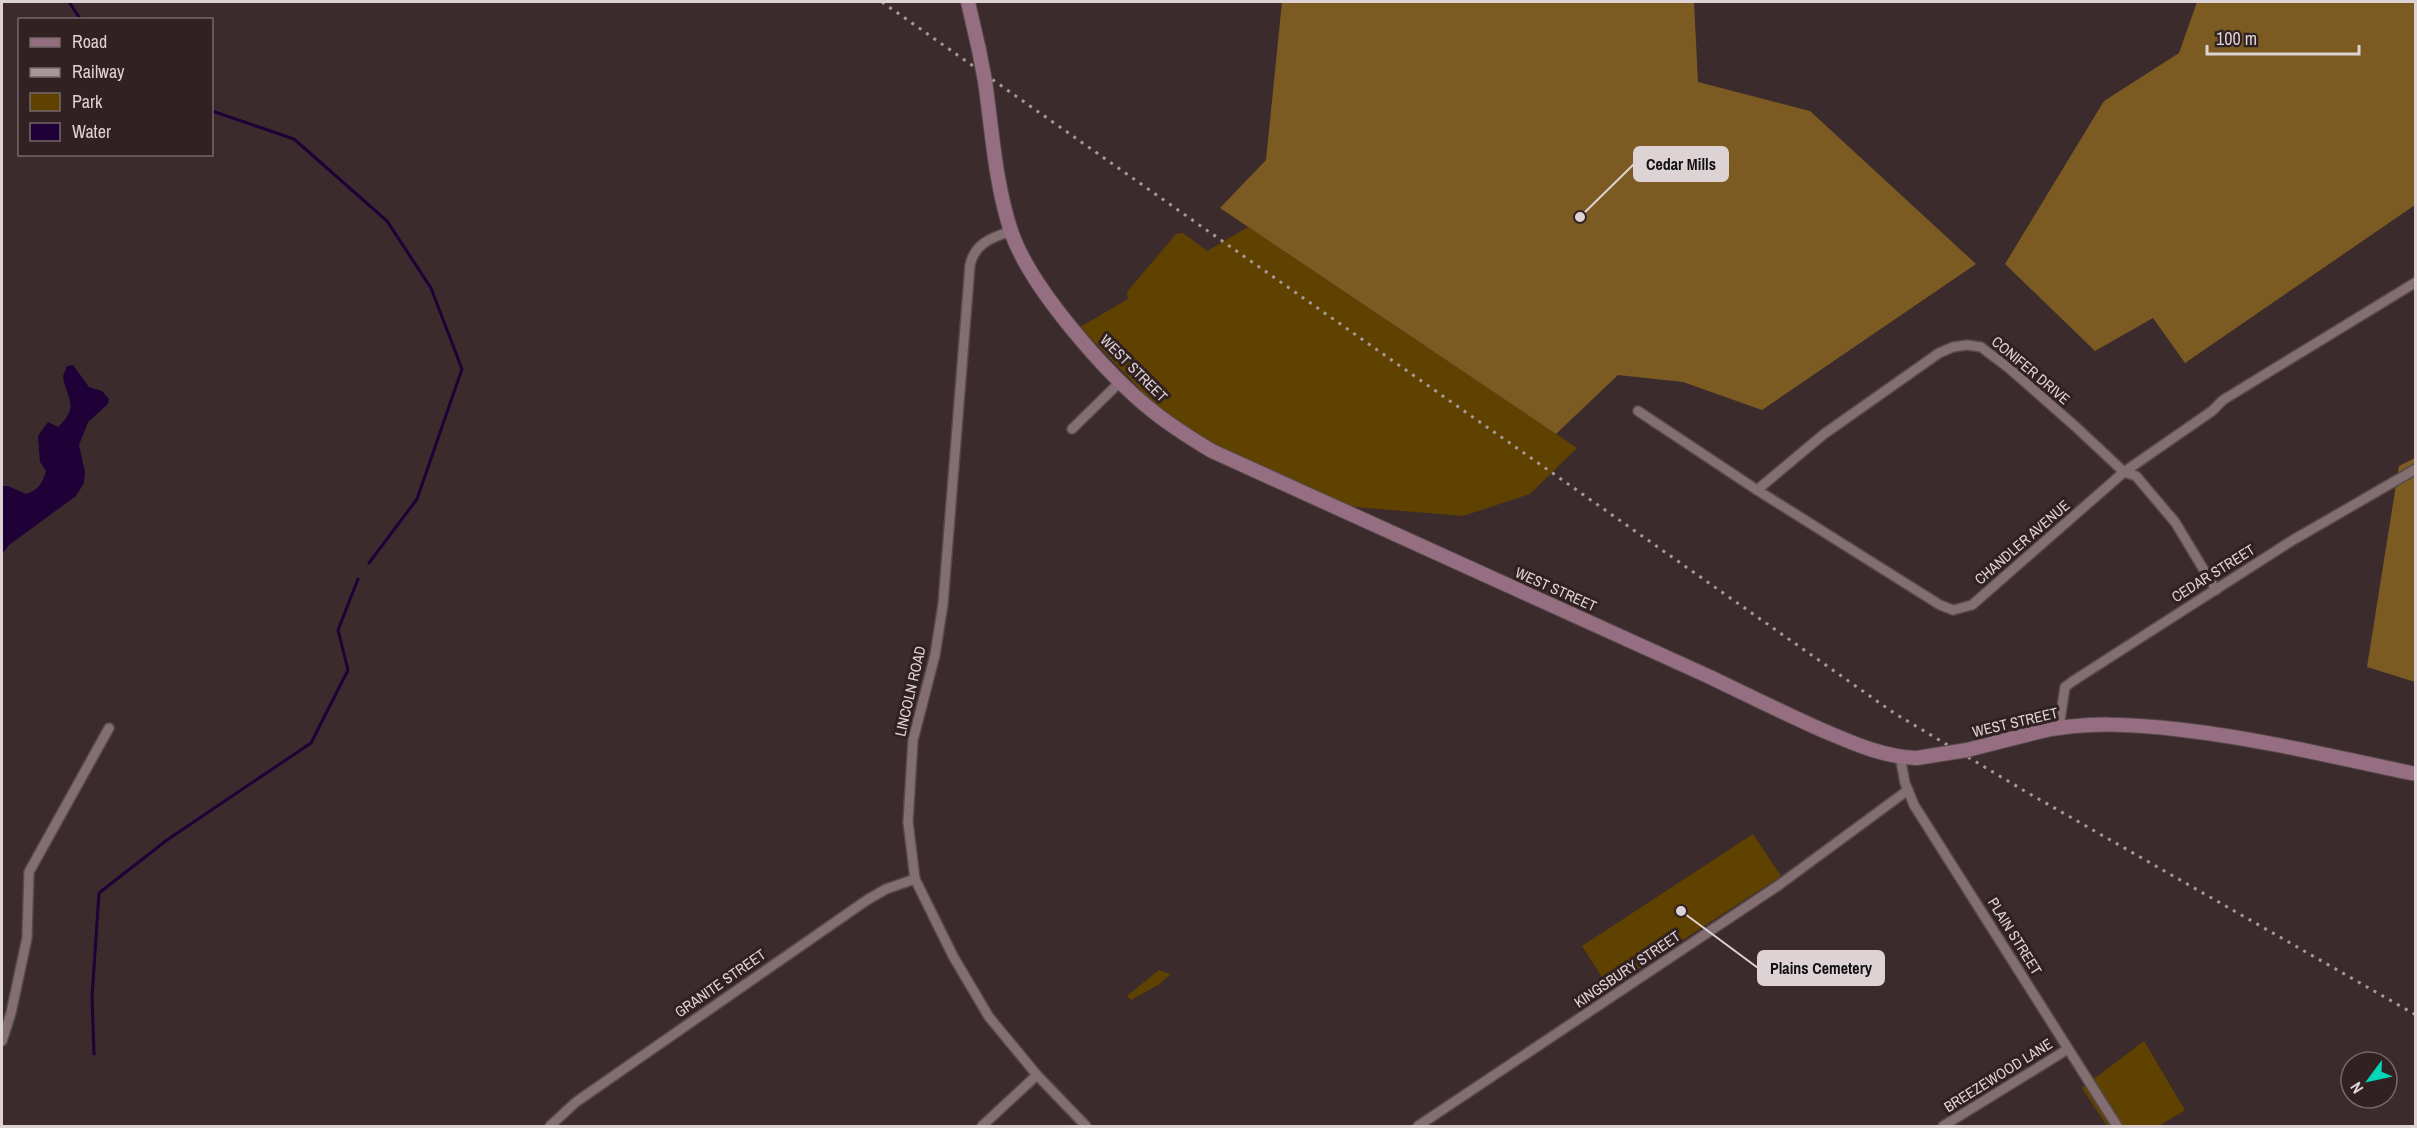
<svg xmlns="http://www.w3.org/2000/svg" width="2417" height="1128" font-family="'Archivo Narrow',sans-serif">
  <rect width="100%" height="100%" fill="#3b2b2c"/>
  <!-- green -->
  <g fill="#5f4100">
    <polygon points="1248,227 1577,448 1530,494 1463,516 1320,504 1207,450 1156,406 1080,327 1128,299 1127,292 1176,234 1183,233 1207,251"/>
    <polygon points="1753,834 1781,876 1609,988 1582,946"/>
    <polygon points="1159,970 1171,974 1158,985 1131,1000 1127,996"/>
    <polygon points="2144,1041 2185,1110 2159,1126 2107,1126 2082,1088"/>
  </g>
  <!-- forest -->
  <g fill="#7b5b22">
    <polygon points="1282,2 1694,2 1698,82 1810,111 1976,264 1762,410 1683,382 1618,375 1556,434 1220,208 1266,160"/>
    <polygon points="2197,2 2415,2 2415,205 2185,363 2153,318 2095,351 2005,264 2104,101 2179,53"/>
    <polygon points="2415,458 2415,682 2367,667 2399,466"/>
  </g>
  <!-- water -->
  <path fill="#1f0037" d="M 73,365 L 89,387 L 102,391 L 109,399 L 108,404 L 88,422 L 79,445 L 85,472 L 84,483 L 76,496 L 9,545 L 2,554 L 2,486 L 8,486 L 26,494 C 38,490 43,483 46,471 L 40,462 L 38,436 L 48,422 L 58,427 C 81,405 66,399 63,376 L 67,366 Z"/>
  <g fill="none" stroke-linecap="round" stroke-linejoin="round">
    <!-- stream -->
    <g stroke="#1f0037" stroke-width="3">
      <polyline points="69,2 81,20"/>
      <polyline points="212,111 294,139 387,221 431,288 462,369 417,499 369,563"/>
      <polyline points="94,1054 92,997 99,893 167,840 311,743 348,670 338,630 358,579"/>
    </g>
    <defs>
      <g id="street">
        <path d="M 1011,231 C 991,238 975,243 970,265 L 943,604 L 935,655 L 913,740 L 908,822 L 915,879 L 953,956 L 989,1017 L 1037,1075 L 1086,1126"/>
        <polyline points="1638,411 1757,490 1940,605 1953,610 1972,605 2124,472 2212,411 2223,400 2416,282"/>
        <polyline points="1072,429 1121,381"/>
        <polyline points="1757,490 1824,434 1939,353 1953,347 1967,345 1981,347 2010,369 2076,427 2124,472 2136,476 2175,522 2216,590"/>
        <polyline points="2059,727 2065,687 2073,681 2293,540 2416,469"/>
        <polyline points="1900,756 1905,783 1914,805 2117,1126"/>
        <polyline points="2,1041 11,1013 27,938 29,872 109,728"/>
        <polyline points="550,1126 576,1102 867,900 886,889 915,879"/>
        <polyline points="982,1126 1037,1075"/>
        <polyline points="1418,1126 1779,885 1908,790"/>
        <polyline points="1943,1126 2068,1049"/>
      </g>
      <g id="secondary">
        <polyline points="968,2 979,50"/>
        <path d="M 985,81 C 992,130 995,181 1010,228 C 1028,286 1108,376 1155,413 C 1173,427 1192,439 1212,451 L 1710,677 C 1745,694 1780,711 1815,727 C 1848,741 1881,757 1917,758"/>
        <path d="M 2038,732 C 2085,721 2134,724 2183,730 C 2261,739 2338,758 2416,774"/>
      </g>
    </defs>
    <!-- street casing -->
    <use href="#street" stroke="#57494a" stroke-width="12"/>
    <!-- secondary casing -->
    <use href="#secondary" stroke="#57494a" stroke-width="16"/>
    <!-- street -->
    <use href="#street" stroke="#836f71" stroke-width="9"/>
    <!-- secondary -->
    <use href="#secondary" stroke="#956e82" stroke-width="14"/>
    <!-- rail -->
    <polyline stroke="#a5999a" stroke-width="3" stroke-dasharray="3 6" stroke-linecap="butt" points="882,2 1894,713 2023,790 2416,1015"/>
    <defs>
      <g id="secondary-bridge">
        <polyline points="979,50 985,81"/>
        <polyline points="1917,758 1967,750 2038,732"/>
      </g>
    </defs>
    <!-- secondary-bridge casing -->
    <use href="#secondary-bridge" stroke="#57494a" stroke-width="16" stroke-linecap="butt"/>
    <!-- secondary-bridge -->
    <use href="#secondary-bridge" stroke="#956e82" stroke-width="14"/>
  </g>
  <g text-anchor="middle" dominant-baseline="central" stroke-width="6" stroke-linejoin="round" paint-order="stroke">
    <!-- street labels -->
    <g font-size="15" fill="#ded3d4" stroke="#312122">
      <text transform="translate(1134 368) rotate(45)">WEST STREET</text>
      <text transform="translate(2031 370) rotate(40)">CONIFER DRIVE</text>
      <text transform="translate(2022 542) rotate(-41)">CHANDLER AVENUE</text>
      <text transform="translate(2213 573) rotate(-32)">CEDAR STREET</text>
      <text transform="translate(1556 589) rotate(24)">WEST STREET</text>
      <text transform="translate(910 691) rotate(-77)">LINCOLN ROAD</text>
      <text transform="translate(2015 722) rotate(-13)">WEST STREET</text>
      <text transform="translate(2015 936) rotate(58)">PLAIN STREET</text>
      <text transform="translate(1627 969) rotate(-34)">KINGSBURY STREET</text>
      <text transform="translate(720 983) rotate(-35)">GRANITE STREET</text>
      <text transform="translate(1998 1075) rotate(-32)">BREEZEWOOD LANE</text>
    </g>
  </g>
  <!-- callouts -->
  <path fill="none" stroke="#ded3d4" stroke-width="2" d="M1580 217L1634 164M1681 911L1758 968"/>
  <g fill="#ded3d4" stroke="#312122" stroke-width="2">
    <circle cx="1580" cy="217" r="6"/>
    <circle cx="1681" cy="911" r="6"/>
  </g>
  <g fill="#ded3d4" stroke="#ded3d4" stroke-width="2">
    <rect x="1634" y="147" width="94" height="34" rx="6"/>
    <rect x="1758" y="951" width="126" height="34" rx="6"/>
  </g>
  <g font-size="16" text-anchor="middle" font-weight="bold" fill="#111">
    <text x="1681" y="170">Cedar Mills</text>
    <text x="1821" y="974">Plains Cemetery</text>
  </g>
  <!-- border -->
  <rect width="2417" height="1128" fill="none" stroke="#ded3d4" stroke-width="6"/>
  <!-- legend -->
  <rect x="18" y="18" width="195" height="138" fill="#312122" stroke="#766869" stroke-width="1.5"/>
  <rect x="30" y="38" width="30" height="9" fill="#956e82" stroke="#766869" stroke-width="1.5"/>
  <text x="72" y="48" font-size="18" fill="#ded3d4">Road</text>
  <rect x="30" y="68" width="30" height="9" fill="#a5999a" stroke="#766869" stroke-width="1.5"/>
  <text x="72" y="78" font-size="18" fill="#ded3d4">Railway</text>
  <rect x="30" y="93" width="30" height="18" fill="#5f4100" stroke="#766869" stroke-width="1.5"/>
  <text x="72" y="108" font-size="18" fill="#ded3d4">Park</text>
  <rect x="30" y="123" width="30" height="18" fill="#1f0037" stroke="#766869" stroke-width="1.5"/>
  <text x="72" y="138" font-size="18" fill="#ded3d4">Water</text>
  <!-- north arrow -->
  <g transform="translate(2369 1080) rotate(237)"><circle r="28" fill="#312122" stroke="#766869" stroke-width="1.5"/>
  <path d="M0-4.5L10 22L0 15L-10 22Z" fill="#03d5b6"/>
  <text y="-9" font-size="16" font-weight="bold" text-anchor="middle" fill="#ded3d4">N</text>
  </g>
  <!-- scale -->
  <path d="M2207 45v9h152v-9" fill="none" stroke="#ded3d4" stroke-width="3"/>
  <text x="2216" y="45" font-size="18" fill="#ded3d4" stroke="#312122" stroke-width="4.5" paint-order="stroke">100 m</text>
</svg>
